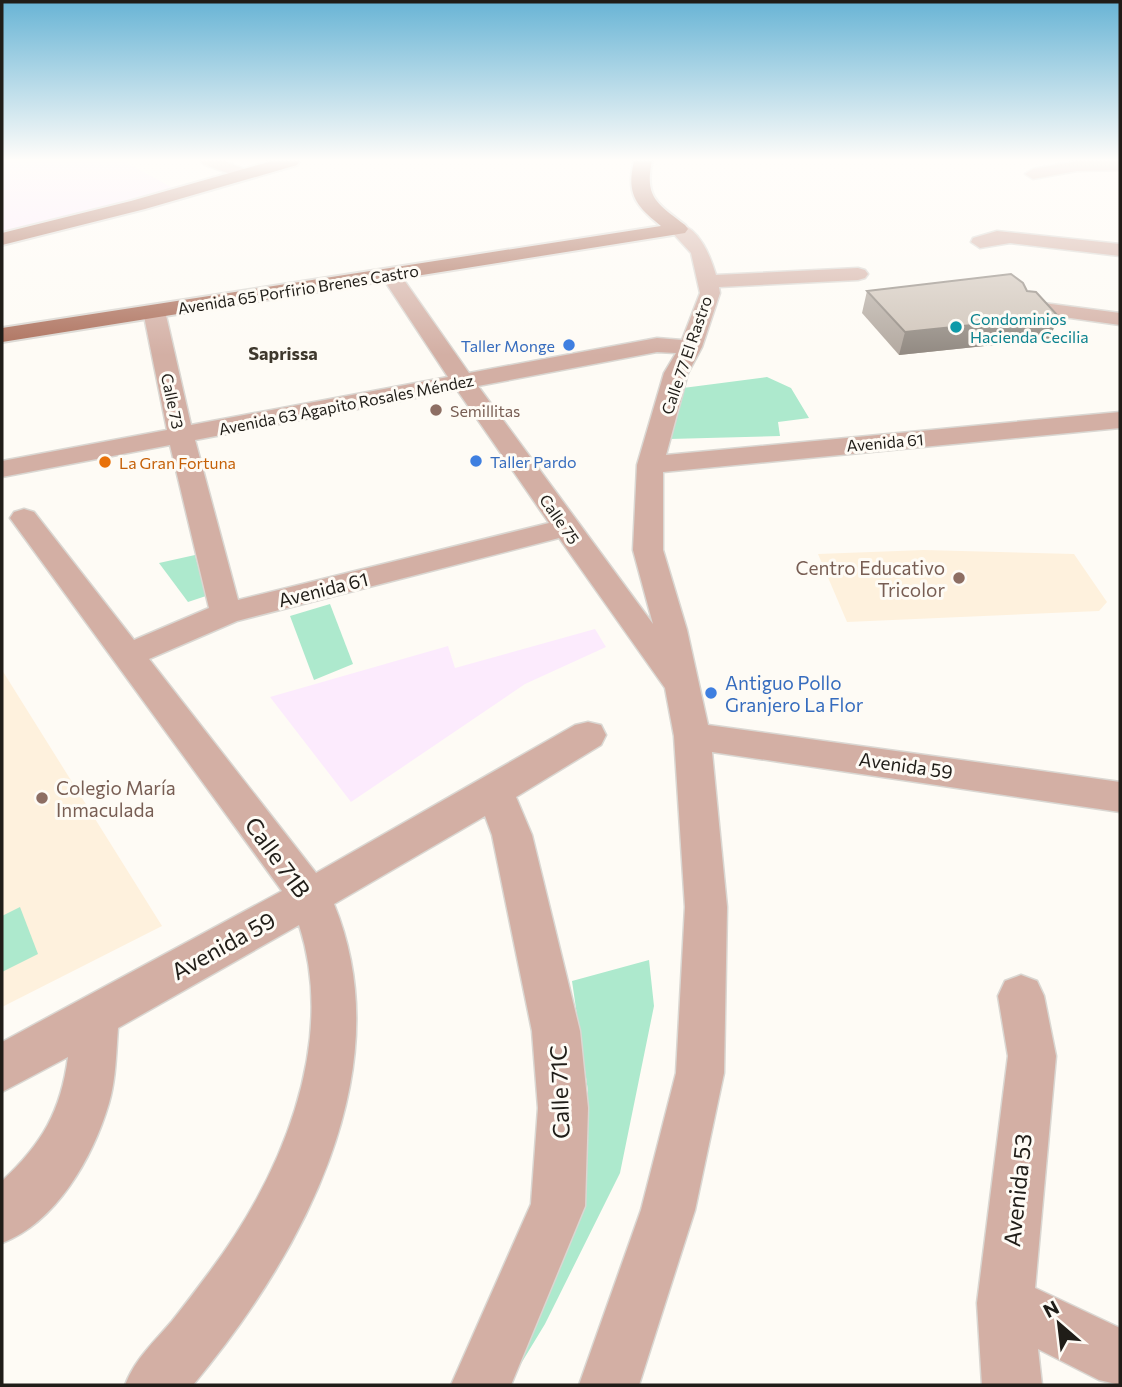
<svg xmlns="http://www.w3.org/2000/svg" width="1122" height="1387" font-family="Commissioner,sans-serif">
  <rect width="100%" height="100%" fill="#fefbf5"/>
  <!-- built -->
  <g fill="#fef1dd">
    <polygon points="924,550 1074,554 1107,602 1099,611 847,622 818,554"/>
    <polygon points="2,670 162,926 2,1007"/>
  </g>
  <!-- industrial -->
  <g fill="#fcebfd">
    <polygon points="2,161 124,161 176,190 2,234"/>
    <polygon points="595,629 606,647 525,684 351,802 270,697 448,646 455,668"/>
  </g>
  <!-- green -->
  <g fill="#ade9cd">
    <polygon points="767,377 791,388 809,418 778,422 780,436 669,439 683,388"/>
    <polygon points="195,555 206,596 188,602 159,563"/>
    <polygon points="330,604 353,664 314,680 290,616"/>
    <polygon points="20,907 38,954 2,972 2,916"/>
    <polygon points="649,960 654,1006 620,1173 545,1324 508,1385 495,1385 571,1217 588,1091 572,981"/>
  </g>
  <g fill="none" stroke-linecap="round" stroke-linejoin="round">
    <defs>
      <g id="minor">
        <polygon points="201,161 224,161 250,171 252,174 250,177 238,177 203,164"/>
        <polygon points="1077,161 1120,161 1120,170 1077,171 1033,179 1025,174 1033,169"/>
        <path d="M 678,223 C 700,229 710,255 716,275 L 858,268 L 865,270 L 868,274 L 865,278 L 858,280 L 719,287 L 720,293 L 702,347 L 688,373 L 666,455 L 1120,412 L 1120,428 L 663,472 L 663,550 L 687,630 L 708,725 L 1120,782 L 1120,812 L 712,752 L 727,907 L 724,1073 L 695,1210 L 639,1385 L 579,1385 L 641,1210 L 676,1073 L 685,907 L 674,736 L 665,688 L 559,538 L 237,621 L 149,659 L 316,873 L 575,725 L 588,722 L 601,725 L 606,735 L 601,745 L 516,797 L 532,835 L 580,1031 L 588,1108 L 585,1206 L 511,1385 L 451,1385 L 531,1204 L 538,1108 L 532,1031 L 492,835 L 485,816 L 334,904 C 403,1072 299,1258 193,1385 L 125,1385 C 135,1359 154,1342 172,1321 C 184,1306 196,1290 208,1274 C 280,1179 338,1045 299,925 L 118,1028 C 116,1053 116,1079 109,1103 C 93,1157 57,1222 2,1243 L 2,1181 C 42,1144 61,1111 68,1057 L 2,1092 L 2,1042 L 282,891 L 10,518 L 14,512 L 24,509 L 34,512 L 134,640 L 209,608 L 170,445 L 2,477 L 2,461 L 167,430 L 143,311 L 146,306 L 162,306 L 165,311 L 191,425 L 448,377 L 380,274 L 383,270 L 397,270 L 469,373 L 657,338 L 682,340 L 700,293 L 691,253 L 669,229 ZM 657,352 L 676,353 L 664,373 L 637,465 L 633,550 L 653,624 L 478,386 ZM 457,390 L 549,523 L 238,600 L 195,440 Z"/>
        <polygon points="997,231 1120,244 1120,256 1010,243 980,248 971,242 973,238"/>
        <polygon points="1028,301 1120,313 1120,325 1021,311 1017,307 1021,303"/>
        <polygon points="1021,975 1037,981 1044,996 1056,1056 1035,1288 1120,1328 1120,1385 1099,1380 1038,1349 1042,1385 982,1385 977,1303 1008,1056 998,996 1005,981"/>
      </g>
      <g id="major">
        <polygon points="272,161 300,161 297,165 145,209 2,245 2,233 131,201"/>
        <path d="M 634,161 L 652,161 C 644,198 658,204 685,225 L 688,229 L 685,233 L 2,342 L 2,328 L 661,226 C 636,206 626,194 634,161 Z"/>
      </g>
    </defs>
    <!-- minor casing -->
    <use href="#minor" stroke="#dad7d2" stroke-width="3"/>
    <!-- major casing -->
    <use href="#major" stroke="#dad7d2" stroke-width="4"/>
    <!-- minor -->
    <use href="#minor" fill="#d3afa4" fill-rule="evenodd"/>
    <!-- major -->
    <use href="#major" fill="#ac6f5b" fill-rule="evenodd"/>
  </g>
  <!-- wall -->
  <polygon fill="#b3a9a0" points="867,291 1050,339 899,355 862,313"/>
  <!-- shaded-wall -->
  <polygon fill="#928a82" points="1058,316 1050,339 899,355 905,332"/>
  <!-- building -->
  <polygon fill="#d0c5ba" stroke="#928a82" stroke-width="2" points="1011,274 1023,283 1027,291 1036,292 1058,316 905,332 867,291"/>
  <!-- sky -->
  <linearGradient id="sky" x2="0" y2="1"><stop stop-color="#68b4d5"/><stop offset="0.45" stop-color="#fffdfa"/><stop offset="1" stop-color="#fffdfa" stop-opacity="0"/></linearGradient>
  <rect width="1122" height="355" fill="url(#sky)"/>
  <!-- markers -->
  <circle fill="#0f9aa8" stroke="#fefbf5" stroke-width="2.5" cx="956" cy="327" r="7"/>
  <g fill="#3f7fe0" stroke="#fefbf5" stroke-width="2.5">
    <circle cx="569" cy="345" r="7"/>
    <circle cx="476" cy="461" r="7"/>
    <circle cx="711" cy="693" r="7"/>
  </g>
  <g fill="#8d6e63" stroke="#fefbf5" stroke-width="2.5">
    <circle cx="436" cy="410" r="7"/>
    <circle cx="959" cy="578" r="7"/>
    <circle cx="42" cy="798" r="7"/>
  </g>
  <circle fill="#e8710a" stroke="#fefbf5" stroke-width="2.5" cx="105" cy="462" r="7"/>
  <g text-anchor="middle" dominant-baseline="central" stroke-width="6" stroke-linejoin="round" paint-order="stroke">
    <!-- far-street labels -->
    <g font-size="16" fill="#201d18" stroke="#fefbf5">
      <text transform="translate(298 289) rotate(-9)">Avenida 65 Porfirio Brenes Castro</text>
      <text transform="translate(686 355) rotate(-71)">Calle 77 El Rastro</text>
      <text transform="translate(173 401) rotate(78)">Calle 73</text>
      <text transform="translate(346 404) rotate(-11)">Avenida 63 Agapito Rosales Méndez</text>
      <text transform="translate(885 442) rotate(-5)">Avenida 61</text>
      <text transform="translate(560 519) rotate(55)">Calle 75</text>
    </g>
    <!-- far-culture labels -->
    <g font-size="16" fill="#0d838f" stroke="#fefbf5" text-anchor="start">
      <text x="970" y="318">Condominios<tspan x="970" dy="18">Hacienda Cecilia</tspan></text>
    </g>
    <!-- far-shop labels -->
    <g font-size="16" fill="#366cbe" stroke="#fefbf5" text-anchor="end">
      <text x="555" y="345">Taller Monge</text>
      <text x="490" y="461" text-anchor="start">Taller Pardo</text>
    </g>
    <!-- far-education labels -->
    <g font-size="16" fill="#785e54" stroke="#fefbf5" text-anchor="start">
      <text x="450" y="410">Semillitas</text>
    </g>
    <!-- far-food labels -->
    <g font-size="16" fill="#c56008" stroke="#fefbf5" text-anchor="start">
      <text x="119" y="462">La Gran Fortuna</text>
    </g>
    <!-- far-neighbourhood labels -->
    <g font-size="18" font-weight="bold" fill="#3e382d" stroke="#fefbf5">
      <text x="283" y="353">Saprissa</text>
    </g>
    <!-- education labels -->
    <g font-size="19" fill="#785e54" stroke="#fefbf5" text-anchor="end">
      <text x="945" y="567">Centro Educativo<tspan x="945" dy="22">Tricolor</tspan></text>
      <text x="56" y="787" text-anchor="start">Colegio María<tspan x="56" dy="22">Inmaculada</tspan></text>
    </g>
    <!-- street labels -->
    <g font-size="19" fill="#201d18" stroke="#fefbf5">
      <text transform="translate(323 589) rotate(-14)">Avenida 61</text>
      <text transform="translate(906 765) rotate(8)">Avenida 59</text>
    </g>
    <!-- shop labels -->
    <g font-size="19" fill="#366cbe" stroke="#fefbf5" text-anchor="start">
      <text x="725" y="682">Antiguo Pollo<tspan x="725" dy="22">Granjero La Flor</tspan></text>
    </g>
    <!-- near-street labels -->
    <g font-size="23" fill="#201d18" stroke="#fefbf5">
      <text transform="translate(278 857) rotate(54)">Calle 71B</text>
      <text transform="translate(223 945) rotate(-29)">Avenida 59</text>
      <text transform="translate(559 1092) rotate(-92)">Calle 71C</text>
      <text transform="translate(1017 1190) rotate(-84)">Avenida 53</text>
    </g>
  </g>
  <!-- border -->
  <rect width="1122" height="1387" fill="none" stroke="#201d18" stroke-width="7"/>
  <!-- north arrow -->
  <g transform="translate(1059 1324) rotate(332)" stroke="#fefbf5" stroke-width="5" paint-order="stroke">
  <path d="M0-5L12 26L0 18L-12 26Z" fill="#201d18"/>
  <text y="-10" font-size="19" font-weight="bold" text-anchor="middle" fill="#201d18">N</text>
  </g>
</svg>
